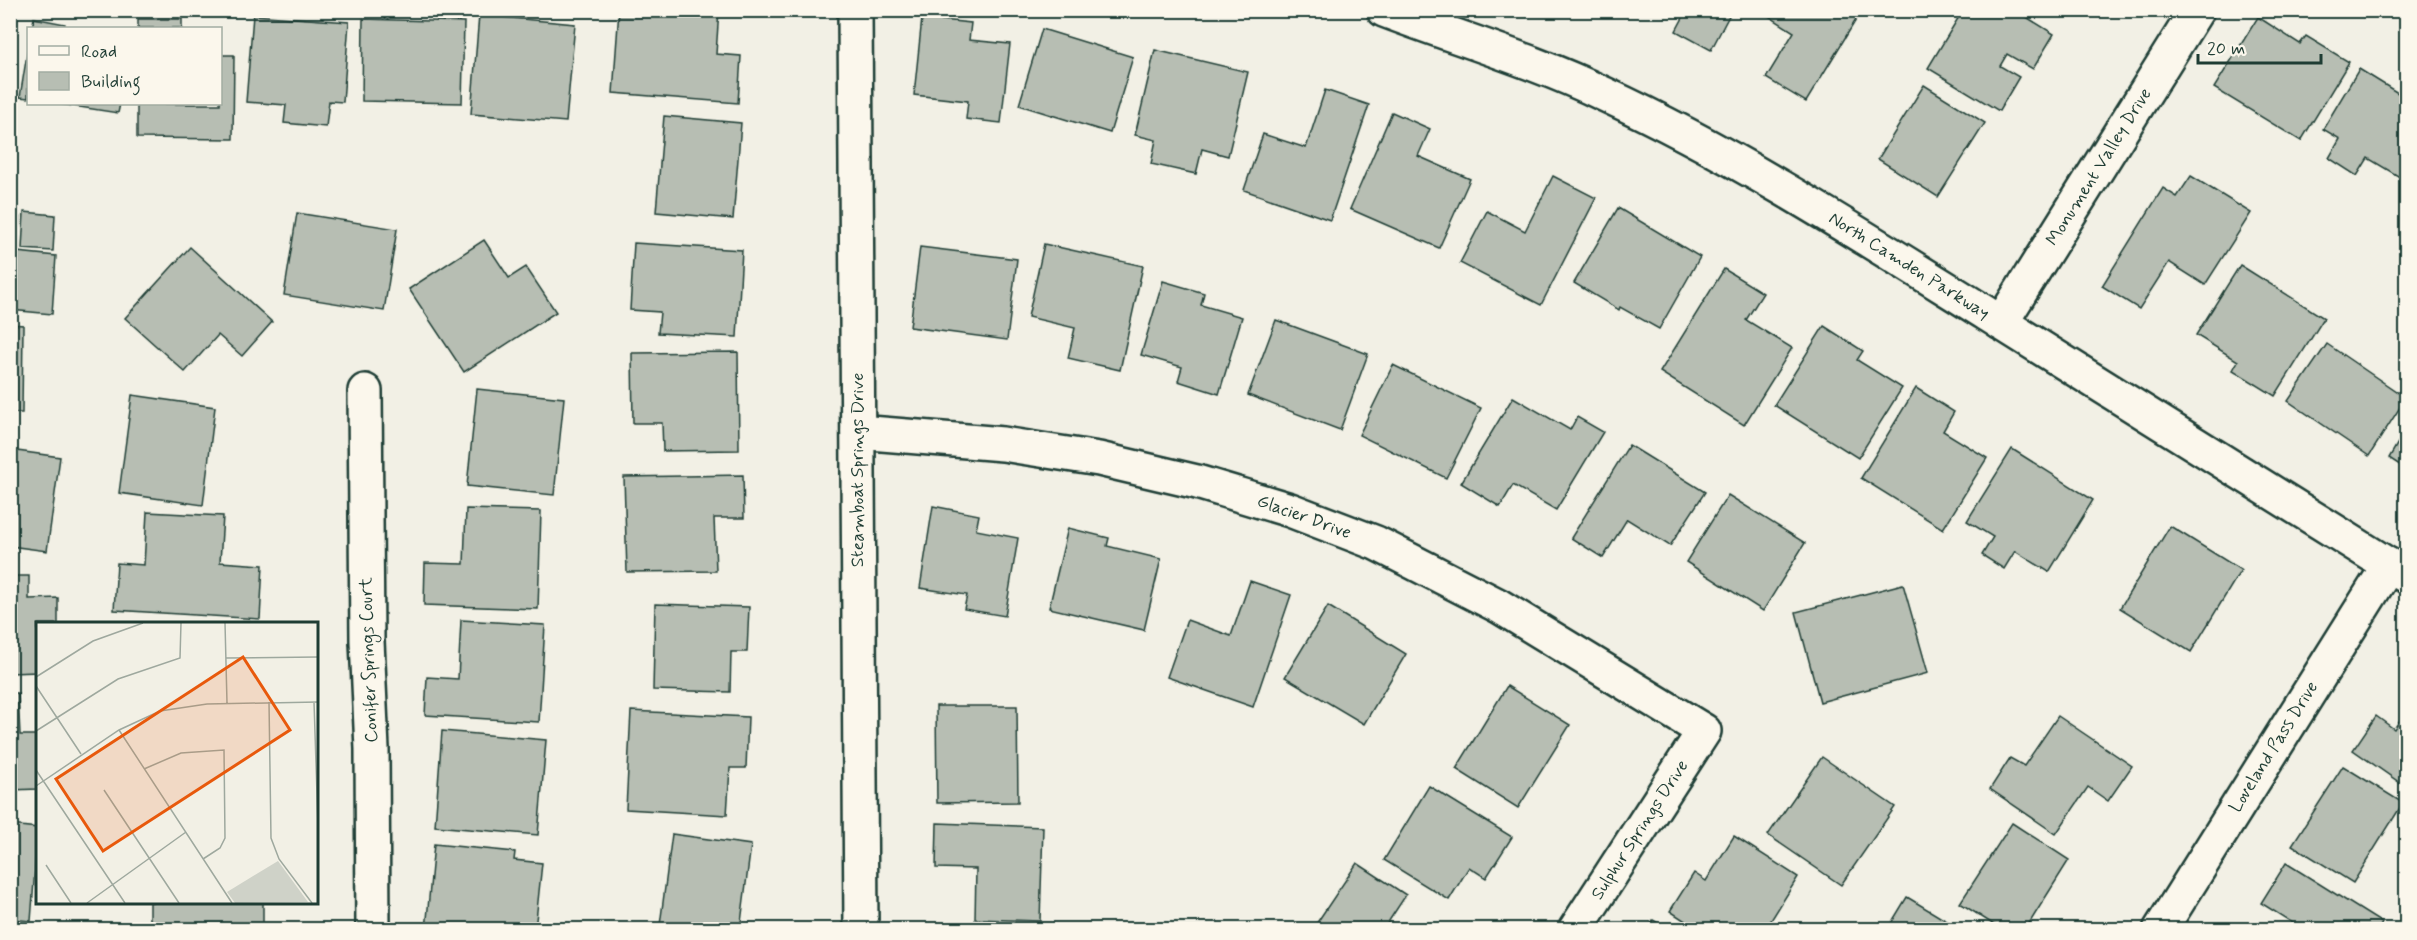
<svg xmlns="http://www.w3.org/2000/svg" width="2417" height="940" font-family="Mynerve,sans-serif">
  <rect width="100%" height="100%" fill="#f2f0e5"/>
  <filter id="ink" filterUnits="userSpaceOnUse"><feTurbulence type="fractalNoise" baseFrequency=".0167" numOctaves="2"/><feDisplacementMap in="SourceGraphic" scale="12" xChannelSelector="R" yChannelSelector="G"/><feConvolveMatrix kernelMatrix="1 2 1 2 8 2 1 2 1" color-interpolation-filters="sRGB"/></filter>
  <g filter="url(#ink)">
    <!-- building -->
    <g fill="#b7beb3" stroke="#1f3d34" stroke-width="1.5">
      <polygon points="619,10 719,10 716,54 741,56 738,103 613,93"/>
      <polygon points="1679,10 1732,10 1711,50 1676,31 1685,14"/>
      <polygon points="1759,10 1862,10 1806,102 1766,78 1794,32"/>
      <polygon points="1963,10 2015,10 2054,34 2033,69 2007,54 2000,66 2019,77 1999,111 1928,68"/>
      <polygon points="253,15 349,22 343,102 329,101 326,127 284,123 286,105 246,102"/>
      <polygon points="479,15 575,24 566,122 471,114"/>
      <polygon points="2258,17 2300,44 2306,36 2349,62 2301,141 2214,88"/>
      <polygon points="34,18 65,24 64,28 32,28"/>
      <polygon points="922,18 971,23 969,40 1010,44 1001,123 966,119 968,101 914,95"/>
      <rect x="138" y="19" width="44" height="9"/>
      <polygon points="363,19 464,22 462,103 362,101"/>
      <polygon points="1042,29 1133,57 1110,133 1019,105"/>
      <polygon points="28,48 28,98 20,97"/>
      <polygon points="1155,50 1248,72 1228,156 1202,149 1196,174 1151,164 1156,140 1135,135"/>
      <polygon points="220,55 234,55 233,139 137,138 137,104 220,104"/>
      <polygon points="2359,69 2406,98 2406,174 2403,179 2368,158 2357,176 2329,158 2340,139 2323,129"/>
      <polygon points="1924,85 1985,123 1938,197 1878,159"/>
      <polygon points="1325,90 1369,105 1330,220 1244,190 1263,134 1306,148"/>
      <polygon points="60,104 120,104 118,113"/>
      <polygon points="1392,112 1430,129 1418,156 1470,179 1439,248 1350,209"/>
      <polygon points="664,116 741,123 733,219 656,212"/>
      <polygon points="1553,176 1596,198 1541,305 1460,263 1487,211 1525,231"/>
      <polygon points="2191,176 2251,213 2205,285 2169,262 2139,309 2102,286 2163,188 2177,197"/>
      <polygon points="1618,208 1700,257 1659,329 1620,307 1619,310 1574,283"/>
      <polygon points="24,212 55,215 53,251 22,249"/>
      <polygon points="297,213 397,229 384,311 284,295"/>
      <polygon points="10,216 19,217 17,252 56,256 52,314 10,310"/>
      <polygon points="484,240 509,278 526,267 556,312 464,372 409,289"/>
      <polygon points="634,243 742,250 737,337 658,333 660,312 630,310"/>
      <polygon points="1044,244 1143,266 1120,370 1068,358 1075,328 1028,317"/>
      <polygon points="190,247 272,322 242,356 218,335 185,372 125,318"/>
      <polygon points="920,247 1017,259 1007,340 910,327"/>
      <polygon points="2240,265 2324,318 2275,396 2233,370 2238,361 2196,335"/>
      <polygon points="1724,269 1763,293 1746,320 1792,348 1744,425 1660,372"/>
      <polygon points="1163,281 1204,293 1201,305 1242,317 1219,394 1178,381 1182,367 1141,355"/>
      <polygon points="1276,320 1368,354 1340,430 1248,395"/>
      <polygon points="10,324 23,325 22,413 10,413"/>
      <polygon points="1824,326 1863,351 1857,360 1902,388 1858,458 1774,405"/>
      <polygon points="2327,344 2406,398 2369,456 2288,401"/>
      <polygon points="738,352 739,450 663,451 662,423 633,423 632,353"/>
      <polygon points="1393,365 1481,408 1446,478 1359,435"/>
      <polygon points="1916,388 1954,412 1943,431 1987,458 1943,529 1861,478"/>
      <polygon points="477,389 564,398 554,495 467,486"/>
      <polygon points="132,395 215,407 203,505 119,493"/>
      <polygon points="1513,397 1570,430 1577,417 1603,432 1556,510 1513,485 1500,507 1461,483"/>
      <polygon points="2406,429 2406,469 2389,458"/>
      <polygon points="1629,445 1705,492 1670,546 1627,519 1603,558 1571,538"/>
      <polygon points="2012,449 2093,500 2049,572 2015,551 2004,569 1982,555 1993,537 1967,521"/>
      <polygon points="10,450 60,457 47,551 10,546"/>
      <polygon points="743,475 744,518 714,518 716,571 627,572 624,477"/>
      <polygon points="1728,495 1805,543 1763,611 1686,562"/>
      <polygon points="933,506 979,515 976,530 1018,538 1005,616 964,609 967,595 920,588"/>
      <polygon points="466,509 541,511 538,609 424,605 425,563 464,564"/>
      <polygon points="147,512 223,516 220,562 263,565 260,619 114,610 117,563 144,565"/>
      <polygon points="2170,526 2241,570 2191,652 2120,608"/>
      <polygon points="1068,528 1109,538 1107,546 1161,559 1144,630 1049,608"/>
      <polygon points="10,576 29,576 29,599 58,598 58,624 38,624 38,672 10,673"/>
      <polygon points="1250,581 1291,595 1253,707 1167,677 1187,620 1231,636"/>
      <polygon points="1903,584 1928,673 1820,702 1796,612"/>
      <polygon points="655,604 749,607 747,652 731,652 730,692 653,690"/>
      <polygon points="1328,606 1406,654 1364,724 1285,677"/>
      <polygon points="461,620 545,625 539,722 425,715 427,677 458,679"/>
      <polygon points="1507,686 1570,725 1518,808 1456,769"/>
      <polygon points="10,693 18,693 20,735 38,735 38,789 10,790"/>
      <polygon points="936,706 1017,706 1018,802 937,803"/>
      <polygon points="631,711 748,717 746,768 730,768 727,815 626,809"/>
      <polygon points="2406,711 2406,787 2353,750 2376,716 2394,729"/>
      <polygon points="2058,716 2132,766 2108,801 2088,787 2056,834 1990,789 2010,758 2024,766"/>
      <polygon points="442,731 546,740 538,835 435,826"/>
      <polygon points="1822,757 1895,807 1841,885 1768,835"/>
      <polygon points="2343,766 2403,803 2353,883 2292,845"/>
      <polygon points="1429,786 1512,837 1486,878 1469,867 1449,900 1384,860"/>
      <polygon points="937,823 1043,827 1040,921 975,919 976,869 936,868"/>
      <polygon points="2012,823 2069,860 2025,930 2002,930 1960,903"/>
      <polygon points="10,825 38,828 31,921 10,919"/>
      <polygon points="672,834 751,845 740,930 695,930 660,925"/>
      <polygon points="1734,836 1798,877 1765,930 1699,930 1670,911 1694,873 1706,881"/>
      <polygon points="434,844 515,852 514,860 542,863 535,930 426,930"/>
      <polygon points="1357,863 1406,895 1383,930 1312,930"/>
      <polygon points="2286,863 2382,923 2378,930 2304,930 2261,903"/>
      <polygon points="1907,897 1960,929 1887,930"/>
      <rect x="150" y="902" width="113" height="28"/>
      <polygon points="1653,920 1670,930 1647,930"/>
    </g>
    <g fill="none" stroke-linecap="round" stroke-linejoin="round">
      <defs>
        <g id="minor">
          <polyline points="855,10 861,930"/>
          <path d="M 1384,10 C 1457,38 1533,60 1604,94 C 1738,156 1862,236 1987,314 C 2127,401 2267,488 2406,576"/>
          <polyline points="2001,323 2197,10"/>
          <polyline points="365,391 367,641 372,749 373,930"/>
          <polyline points="858,432 1003,444 1099,459 1197,482 1290,510 1376,543 1499,606 1704,731 1575,930"/>
          <polyline points="2160,930 2389,565"/>
        </g>
      </defs>
      <!-- minor casing -->
      <use href="#minor" stroke="#1f3d34" stroke-width="38"/>
      <!-- minor -->
      <use href="#minor" stroke="#fbf7ec" stroke-width="33"/>
    </g>
  </g>
  <g text-anchor="middle" dominant-baseline="central" stroke-width="4.5" stroke-linejoin="round" paint-order="stroke">
    <!-- street labels -->
    <g font-size="18" fill="#1f3d34" stroke="#fbf7ec">
      <text transform="translate(2099 167) rotate(-58)">Monument Valley Drive</text>
      <text transform="translate(1909 266) rotate(32)">North Camden Parkway</text>
      <text transform="translate(858 470) rotate(-90)">Steamboat Springs Drive</text>
      <text transform="translate(1304 517) rotate(20)">Glacier Drive</text>
      <text transform="translate(369 660) rotate(-92)">Conifer Springs Court</text>
      <text transform="translate(2274 747) rotate(-58)">Loveland Pass Drive</text>
      <text transform="translate(1640 830) rotate(-57)">Sulphur Springs Drive</text>
    </g>
  </g>
  <!-- overview -->
  <g transform="translate(36 622)">
    <rect width="282" height="282" fill="#f2f0e5"/>
    <path d="M 242,239 L 272,280 L 199,281 L 191,270 Z" fill="#cfd2c8"/>
    <path fill="none" stroke="#9ea89e" stroke-width="1.5" d="M 189,1 L 191,81M 190,36 L 282,35M 0,55 L 57,19 L 107,1M 0,64 L 45,132M 233,80 L 235,216 L 243,237 L 276,281M 278,80 L 282,204M 83,108 L 196,281M 0,109 L 82,57 L 144,36 L 145,1M 108,147 L 145,131 L 188,128 L 189,216 L 184,226 L 167,237M 0,148 L 89,281M 0,164 L 83,108 L 124,89 L 171,82 L 282,80M 68,168 L 143,281M 10,243 L 35,281M 51,281 L 150,210"/>
    <path fill="#e8590c" fill-opacity="0.15" stroke="#e8590c" stroke-width="3" d="M 207,35 L 254,108 L 67,229 L 20,157 Z"/>
    <rect width="282" height="282" fill="none" stroke="#1f3d34" stroke-width="3"/>
  </g>
  <!-- margin -->
  <rect width="2417" height="940" fill="none" stroke="#fbf7ec" stroke-width="36"/>
  <rect x="18" y="18" width="2381" height="904" fill="none" stroke="#1f3d34" stroke-width="2" filter="url(#ink)"/>
  <!-- legend -->
  <rect x="27" y="27" width="195" height="78" fill="#fbf7ec" stroke="#a3ada2" stroke-width="1.5"/>
  <rect x="39" y="46" width="30" height="9" fill="#fbf7ec" stroke="#a3ada2" stroke-width="1.5"/>
  <text x="81" y="57" font-size="18" fill="#1f3d34">Road</text>
  <rect x="39" y="72" width="30" height="18" fill="#b7beb3" stroke="#a3ada2" stroke-width="1.5"/>
  <text x="81" y="87" font-size="18" fill="#1f3d34">Building</text>
  <!-- scale -->
  <path d="M2198 54v9h123v-9" fill="none" stroke="#1f3d34" stroke-width="3"/>
  <text x="2207" y="54" font-size="18" fill="#1f3d34" stroke="#fbf7ec" stroke-width="4.5" paint-order="stroke">20 m</text>
</svg>
